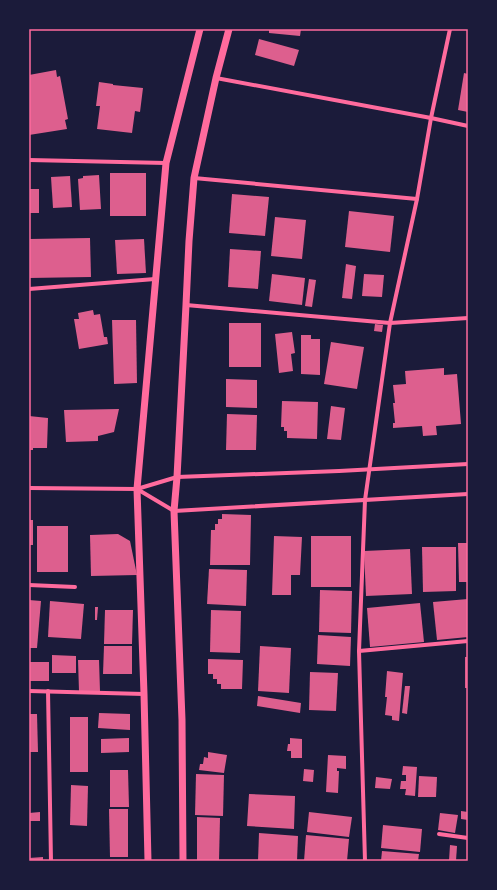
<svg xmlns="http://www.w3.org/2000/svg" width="497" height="890" font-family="Jost,sans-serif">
  <rect width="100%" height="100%" fill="#1b1b3a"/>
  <!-- building -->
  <g fill="#dd5f8e">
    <polygon points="269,29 301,29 300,36 269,33"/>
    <polygon points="259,39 299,50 294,66 255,55"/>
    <polygon points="56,70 57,77 60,76 68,119 65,120 67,129 29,135 29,75"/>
    <polygon points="464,73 468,74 468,112 458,110"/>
    <polygon points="99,82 113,84 113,85 143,88 140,112 135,111 132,133 97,129 100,106 96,106"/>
    <rect x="110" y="173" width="36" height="43"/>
    <polygon points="99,175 101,209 80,210 78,179 83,178 83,176"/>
    <polygon points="70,176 72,207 53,208 51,177"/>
    <rect x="29" y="189" width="10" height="24"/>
    <polygon points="232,194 269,197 265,236 229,233"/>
    <polygon points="349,211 394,216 390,252 345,247"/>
    <polygon points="275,217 306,220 302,259 271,256"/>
    <polygon points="90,238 91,277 29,278 29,239"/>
    <polygon points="144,239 146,273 117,274 115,240"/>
    <polygon points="230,249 261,251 258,289 228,287"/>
    <polygon points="346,264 356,266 352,299 342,298"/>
    <polygon points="272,274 305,278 302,305 269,301"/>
    <polygon points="364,274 384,275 382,297 362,296"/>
    <polygon points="309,279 316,280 312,307 305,306"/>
    <polygon points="93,310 94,315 100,314 104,337 107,337 108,344 79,349 74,319 79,319 78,313"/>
    <polygon points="112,320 136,320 137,383 114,384"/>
    <rect x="229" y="323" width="32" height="44"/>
    <polygon points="375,324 383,325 382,332 374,331"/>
    <polygon points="292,332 295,353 291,354 293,371 279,373 275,334"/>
    <polygon points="301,335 311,335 311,339 320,339 320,375 301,374"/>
    <polygon points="331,342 364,347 357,389 324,384"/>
    <polygon points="444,368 444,375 457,374 461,424 436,426 437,435 423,436 422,426 393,428 393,423 395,423 393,403 395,403 393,385 406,384 405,371"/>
    <polygon points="226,379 257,380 257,408 226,407"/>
    <polygon points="282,401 318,402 317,439 287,438 287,431 284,431 284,427 281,427"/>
    <polygon points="331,406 345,408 341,440 327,439"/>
    <polygon points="119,409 114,432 98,436 98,441 66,442 64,410"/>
    <polygon points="227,414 257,415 256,450 226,450"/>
    <polygon points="29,416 48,418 47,448 33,448 33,450 29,450"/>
    <polygon points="222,514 251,515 250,565 210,565 211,530 215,530 215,524 218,524 218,519 222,519"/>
    <rect x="29" y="520" width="4" height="25"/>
    <rect x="37" y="526" width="31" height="46"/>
    <polygon points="118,534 130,541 137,575 91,576 90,535"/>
    <polygon points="274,536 302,537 300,575 291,575 291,595 272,595"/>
    <rect x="311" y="536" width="40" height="51"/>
    <polygon points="458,543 468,543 468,582 459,582"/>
    <polygon points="422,547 456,547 456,591 423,592"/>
    <polygon points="410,549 412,594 366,596 364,551"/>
    <polygon points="209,569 247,570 246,606 207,604"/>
    <polygon points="320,590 352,591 351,633 319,632"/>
    <polygon points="468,599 468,637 437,640 433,602"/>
    <polygon points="29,600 41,601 37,648 29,648"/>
    <polygon points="50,601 84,604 81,639 48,637"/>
    <polygon points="420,603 424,642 370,647 367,608"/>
    <polygon points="95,607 98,607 97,620 95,620"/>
    <polygon points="105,610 133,610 132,644 104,644"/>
    <polygon points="211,610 241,611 240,653 210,652"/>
    <polygon points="318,635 351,637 350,666 317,664"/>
    <polygon points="104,646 132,646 132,674 103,674"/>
    <polygon points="260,646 291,648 289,693 258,691"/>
    <polygon points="52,655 76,656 76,673 52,673"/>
    <rect x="465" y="657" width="3" height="31"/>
    <polygon points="208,659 243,660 242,689 221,689 221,684 217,684 217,679 213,679 213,674 208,674"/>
    <polygon points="78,660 99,660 100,691 79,691"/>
    <rect x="29" y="662" width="20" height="19"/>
    <polygon points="387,671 403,673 399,721 392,720 392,716 385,715 387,697 385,697"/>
    <polygon points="310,672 338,673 336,711 309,710"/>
    <polygon points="405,686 410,686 407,714 402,713"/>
    <polygon points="258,696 301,703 300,713 257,706"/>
    <polygon points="99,713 130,714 130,730 98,728"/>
    <polygon points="29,714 37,714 38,752 29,752"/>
    <rect x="70" y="717" width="18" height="55"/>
    <polygon points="129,738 129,752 101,753 101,739"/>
    <polygon points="290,738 302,739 302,758 291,758 291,751 287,751 288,744 290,744"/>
    <polygon points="208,752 227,755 224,773 199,770 200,764 203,764 204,757 208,758"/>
    <polygon points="328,755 346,756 346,769 337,768 337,771 339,771 338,793 326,792"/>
    <polygon points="403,766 417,767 415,796 405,795 406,789 400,789 401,781 406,781 406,775 402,775"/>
    <polygon points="304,769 314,770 313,782 303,781"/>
    <polygon points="110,770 128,770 129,807 110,807"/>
    <polygon points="196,774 224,775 223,816 195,815"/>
    <polygon points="419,776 437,777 436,797 418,797"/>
    <polygon points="376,777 392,779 390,789 375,788"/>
    <polygon points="71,785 88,786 87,826 70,825"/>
    <polygon points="249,794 295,796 294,829 247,826"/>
    <polygon points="109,809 128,809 128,857 110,857"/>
    <polygon points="461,811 468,812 468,820 461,819"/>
    <polygon points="40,812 40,821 29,821 29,813"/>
    <polygon points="309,812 352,817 349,837 307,832"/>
    <polygon points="440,813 458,815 455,833 438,830"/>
    <polygon points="197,817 220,818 219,861 197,861"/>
    <polygon points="383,825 422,829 420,852 381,848"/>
    <polygon points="259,833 298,836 297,861 258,861"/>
    <polygon points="306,835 349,839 347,861 304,861"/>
    <polygon points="450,845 457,846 456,861 449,861"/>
    <polygon points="382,851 419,854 418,861 381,861"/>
    <polygon points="43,857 43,861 29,861 29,858"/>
  </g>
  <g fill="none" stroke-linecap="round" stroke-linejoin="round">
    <!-- minor -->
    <g stroke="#ff6b9d" stroke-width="4">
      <polyline points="216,78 431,118 468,126"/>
      <polyline points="29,160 166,163"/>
      <polyline points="194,178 417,199"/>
      <polyline points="29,289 155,279"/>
      <polyline points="186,305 390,323 468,318"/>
      <polyline points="29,488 137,489 177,477 339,471 468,464"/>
      <polyline points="137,489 174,511 468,494"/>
      <polyline points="29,585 75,587"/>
      <polyline points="359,651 468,641"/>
      <polyline points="29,691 144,694"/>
      <polyline points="48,691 51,861"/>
      <polyline points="439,834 468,838"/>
      <polyline points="365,861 359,651 365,500 390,323 417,199 431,118 450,29"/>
    </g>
    <!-- tertiary -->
    <g stroke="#ff6b9d" stroke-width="7">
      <polyline points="148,861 144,694 137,489 166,163 200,29"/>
      <polyline points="183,861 182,720 174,511 177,477 186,305 189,241 194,178 216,78 229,29"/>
    </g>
  </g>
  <!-- border -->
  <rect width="497" height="890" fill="none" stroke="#1b1b3a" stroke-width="60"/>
  <rect x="30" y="30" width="437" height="830" fill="none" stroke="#ff6b9d" stroke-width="1.5"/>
</svg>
